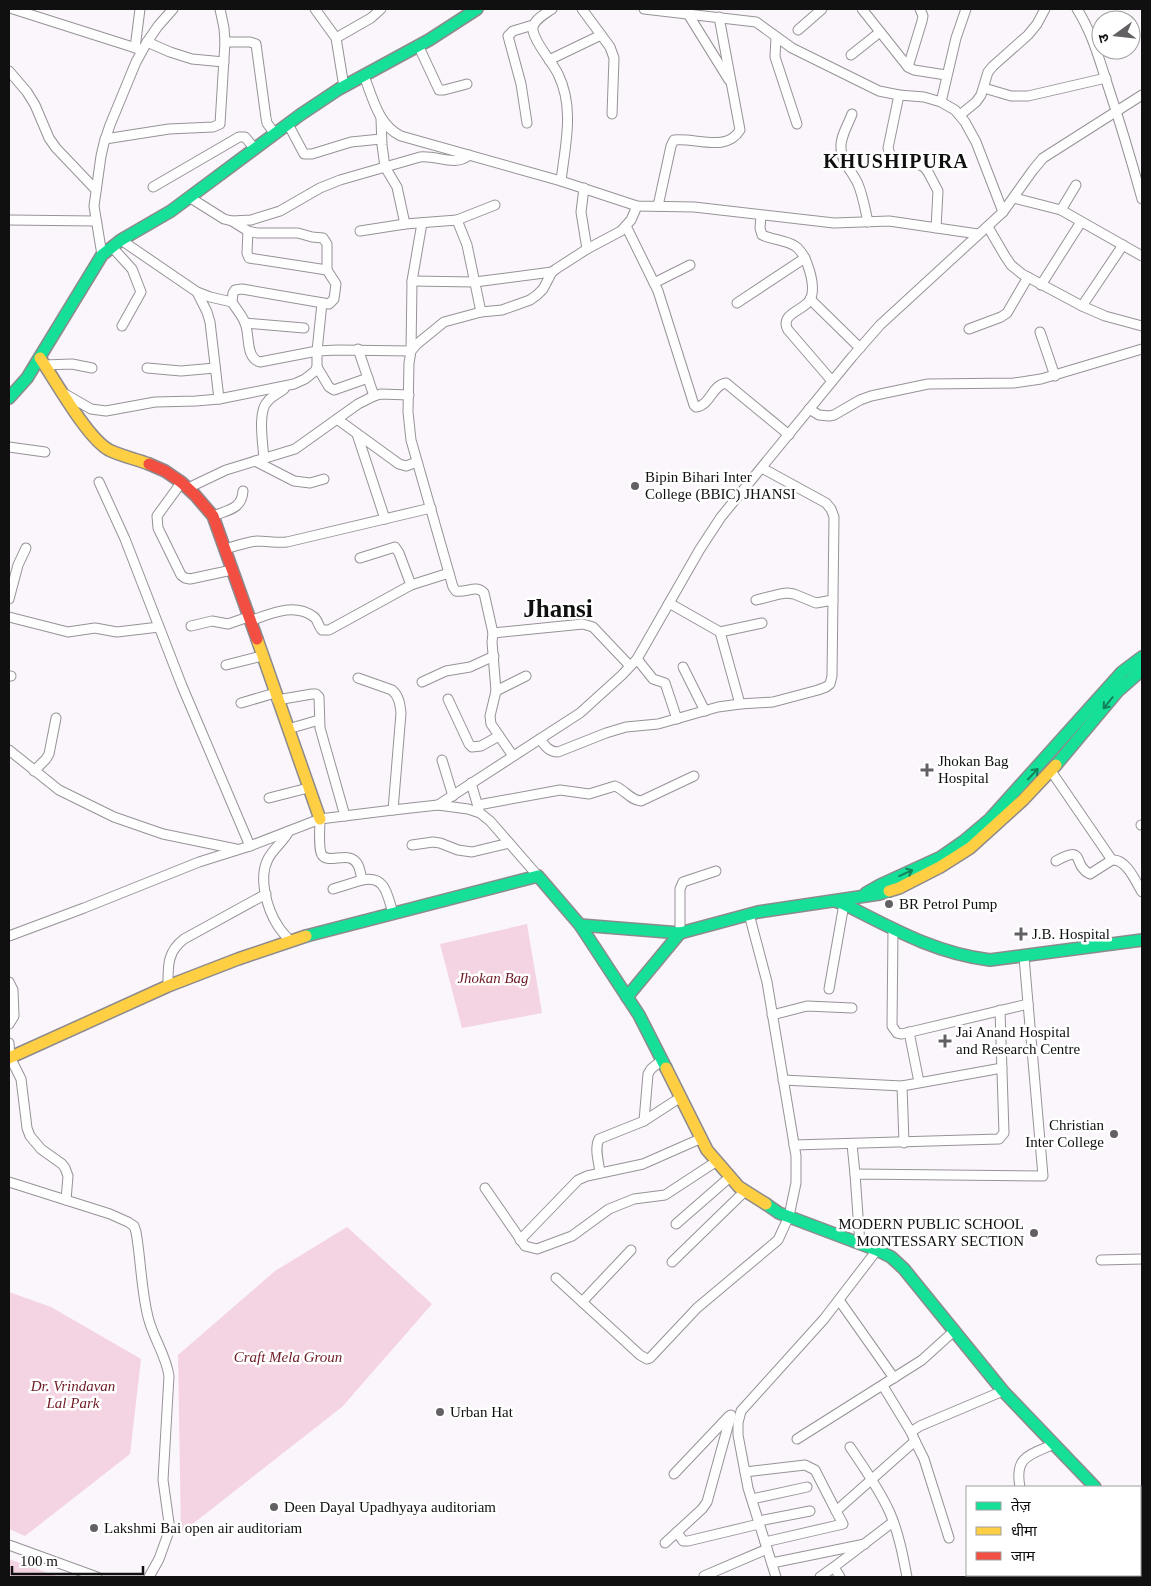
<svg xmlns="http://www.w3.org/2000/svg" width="1151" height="1586" font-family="'Times New Roman','Noto Sans Devanagari',serif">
  <rect width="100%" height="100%" fill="#fbf5fc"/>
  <!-- green -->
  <g fill="#f4d3e3">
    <polygon points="527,924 542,1013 462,1028 440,944"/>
    <polygon points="347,1227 432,1304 342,1407 181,1533 178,1355 275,1271"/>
    <polygon points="9,1292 51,1307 141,1359 130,1454 25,1536 9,1529"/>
    <polygon points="9,1559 59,1577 9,1577"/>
  </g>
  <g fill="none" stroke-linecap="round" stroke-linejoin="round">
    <defs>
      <g id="street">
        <polyline points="13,9 142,50"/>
        <polyline points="315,9 336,38 344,87"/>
        <path d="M 552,9 C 545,14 531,21 533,31 C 536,45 552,61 558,74 C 575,108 565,146 561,181"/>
        <polyline points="582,9 610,47 614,58 612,114"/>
        <polyline points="644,9 756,22 792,48 879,91 899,95 924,97 941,102 955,110 965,122 976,142 1003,212"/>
        <polyline points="689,9 688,14 729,80"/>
        <polyline points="862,9 908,67 914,70 946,75"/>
        <path d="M 1077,9 C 1091,31 1098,55 1106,80 C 1119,119 1131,159 1142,199"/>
        <polyline points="798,30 822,9"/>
        <polyline points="776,37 775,57 797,124"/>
        <polyline points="336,38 371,18 381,9"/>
        <polyline points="147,42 170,52 192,59 224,62"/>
        <polyline points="225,42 250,42 256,44 266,118 267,123 275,134"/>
        <polyline points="418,45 439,90 444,90 467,84"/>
        <polyline points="135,48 140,9"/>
        <polyline points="851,55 880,32"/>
        <polyline points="549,60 601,35"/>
        <polyline points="908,67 922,21 923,16 920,9"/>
        <polyline points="9,71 27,92 35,105 49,138 56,148 96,190"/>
        <path d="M 364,76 C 373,98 378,125 401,136 L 561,181 L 637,206 L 694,207 L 834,223 L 889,221 L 978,234"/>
        <polyline points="984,88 1011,96 1028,96 1106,78"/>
        <polyline points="899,95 888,148 891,157 918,164 924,167 928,172 938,191 936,228"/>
        <polyline points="941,102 956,38 966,9"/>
        <path d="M 852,114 C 848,125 840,137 841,148 C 841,162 853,172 858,184 C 863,196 865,209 868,222"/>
        <polyline points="960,115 976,102 981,95 988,72 993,66 1028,35 1037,24 1045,9"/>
        <polyline points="381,119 382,145 385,167 397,187 405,224 457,220 467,245 481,312"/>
        <polyline points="527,123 521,84 508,36 513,31 533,25"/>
        <polyline points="288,124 304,154 312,154 351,142 381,139"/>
        <polyline points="105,139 169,129 213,127 220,124 225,42 224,28 220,9"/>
        <polyline points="153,187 239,137 245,137 255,149"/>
        <polyline points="584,188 581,212 587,249"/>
        <path d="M 189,197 L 224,219 L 232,221 L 251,220 L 280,211 L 320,188 L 340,180 L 420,157 C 437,155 455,167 469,155"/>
        <polyline points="1014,198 1061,210 1142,256"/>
        <path d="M 658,206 L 671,146 L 674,140 C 695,137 726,153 740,130 L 719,17"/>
        <polyline points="1061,210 1076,185"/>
        <path d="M 761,216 L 760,228 L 762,235 C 773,240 786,240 795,246 C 807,254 817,287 810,300 C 803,311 779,314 788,330 L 832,381"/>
        <polyline points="9,220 96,221"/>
        <polyline points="457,220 495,205"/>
        <path d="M 232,221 L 248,231 L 257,233 L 298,233 L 312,237 L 323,238 L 327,244 L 327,270 L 336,284 L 334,299 L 329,304 L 242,289 L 235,290 L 233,293 L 232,302 C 236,309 242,315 245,323 C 250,334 245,358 260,362 L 317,351 L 338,350 L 411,351 L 412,281 L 422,223"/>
        <path d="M 626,226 L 658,291 L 694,405 L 696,407 C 710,406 712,385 726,383 L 789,435"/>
        <polyline points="988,227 1005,256 1011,265 1022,274 1082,306 1105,316 1142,326"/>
        <polyline points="248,231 247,253 249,258 327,270"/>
        <polyline points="360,231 405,224"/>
        <polyline points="121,240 197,292 210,297 232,302"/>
        <polyline points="112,247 132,269 141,292 122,326"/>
        <polyline points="102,255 94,206 101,156 104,143 110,125 136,62 147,42 158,26 173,9"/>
        <polyline points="412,281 475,282 552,272"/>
        <polyline points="654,283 690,265"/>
        <polyline points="1041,285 1081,222"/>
        <polyline points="197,292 207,312 210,322 219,399"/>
        <polyline points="810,299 860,348"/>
        <polyline points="737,303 805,258"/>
        <polyline points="1082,306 1123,245"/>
        <polyline points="245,323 304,328"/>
        <polyline points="969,329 1001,317 1007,313 1028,277"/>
        <polyline points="1040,332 1055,376"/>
        <polyline points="358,349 374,396"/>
        <polyline points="44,365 72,364 92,368"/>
        <polyline points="317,367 329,387 334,390 368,378"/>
        <polyline points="147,368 181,371 215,368"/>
        <polyline points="65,394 91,409 106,411 155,402 196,401 219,399 294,384 305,379 315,371 317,367 317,351 322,303"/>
        <polyline points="809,409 819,415 829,416 834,415 860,400 871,396 928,384 1014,383 1041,379 1142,349"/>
        <polyline points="337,419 399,464 406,466 417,462"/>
        <polyline points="357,434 385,519"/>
        <polyline points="9,447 45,452"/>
        <path d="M 264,459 C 263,444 257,411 268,401 C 272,396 279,393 284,389"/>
        <polyline points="255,461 294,481 310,483 324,479"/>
        <polyline points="99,482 125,539 182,686 250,846"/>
        <polyline points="181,483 157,516 158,528 181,575 185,578 190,579 232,570"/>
        <polyline points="188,488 226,470 295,449 358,404 374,396 381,394 409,395"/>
        <path d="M 213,516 C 228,510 242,509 243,491"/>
        <path d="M 225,549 C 235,546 247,542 257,541 C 268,541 276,543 287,542 L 431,508"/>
        <polyline points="360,558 395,547 399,553 411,585"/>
        <polyline points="9,599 18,565 26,548"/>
        <polyline points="756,600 780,594 787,593 794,594 816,603 833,600"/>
        <polyline points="669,603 720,632 762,623"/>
        <polyline points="9,617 68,632 95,628 117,632 159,627"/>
        <path d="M 250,621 C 270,614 294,602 314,617 C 318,620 318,626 322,630 L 329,630 L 411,585 L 449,573"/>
        <polyline points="191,626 212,621 228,624 248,617"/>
        <polyline points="720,632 740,704"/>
        <polyline points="493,633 492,642 496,691 490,716 491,724 513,756"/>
        <polyline points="637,659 653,679 665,683 677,719"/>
        <polyline points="226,665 262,656"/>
        <path d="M 630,666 L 593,627 L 583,624 L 493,633 L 484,593 C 476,584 467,593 456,591 L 453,587 L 411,440 L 408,412 L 409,363 L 411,351 L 417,344 L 444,322 L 481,312 L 502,310 L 530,300 L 537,295 L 543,289 L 552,272 L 556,269 L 587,249 L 621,231 L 631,220 L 637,206"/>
        <polyline points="683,667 705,711"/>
        <polyline points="9,676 11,676"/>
        <path d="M 358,678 L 392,690 C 399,696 400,704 401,713 L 393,810"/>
        <polyline points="422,682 446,671 470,667 494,656"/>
        <polyline points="496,691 526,676"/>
        <polyline points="448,699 469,744 472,747 481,746 499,736"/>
        <polyline points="277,700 312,694 316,694 319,697 320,728 345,816"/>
        <polyline points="241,703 275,693"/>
        <polyline points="288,729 319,720"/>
        <path d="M 540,739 C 545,746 549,752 558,752 L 606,733 L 626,727 L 658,724 L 718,707 L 740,704 L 773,702 L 818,690 L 826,687 L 830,684 L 832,676 L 834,517 L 831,509 L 826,503 L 762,468"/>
        <polyline points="9,750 59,790 114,817 163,834 236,849"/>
        <polyline points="442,760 453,796"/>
        <polyline points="34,771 46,759 49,754 56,718"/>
        <polyline points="1051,771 1112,860"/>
        <polyline points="471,783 479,810"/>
        <polyline points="269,798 308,788"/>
        <polyline points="438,805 580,713 622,675 637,659 700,549 721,517 852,357 880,325 1003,212 1033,170 1043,158 1142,95"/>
        <path d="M 478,805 L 560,790 L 589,794 L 615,786 C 625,790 630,800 641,801 L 694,776"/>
        <path d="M 320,819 C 320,827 318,849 322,855 C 329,865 350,849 358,865 C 360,869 361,875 362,880 C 386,875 387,895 393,913"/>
        <polyline points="1141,825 1142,825"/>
        <path d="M 289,831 C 283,842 273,849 268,859 C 258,878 267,909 278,926 C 281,931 286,936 290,941"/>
        <polyline points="412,845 433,842 440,843 458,850 472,852 509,843"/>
        <path d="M 1056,861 C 1087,844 1071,865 1090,874 L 1112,860 C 1126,858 1136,882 1142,892"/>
        <polyline points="333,889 362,880"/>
        <polyline points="893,930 892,1026 897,1033 902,1034 1028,1004"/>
        <polyline points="680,933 680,889 683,882 716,871"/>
        <polyline points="9,936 84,908 199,862 250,846 320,819 393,810 438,805 468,809 480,813 490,821 538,876"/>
        <polyline points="9,982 13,990 14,1016 9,1024"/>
        <path d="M 168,986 C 168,966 167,952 184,939 L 266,894"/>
        <polyline points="829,989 844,904"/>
        <polyline points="772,1015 807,1006 852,1008"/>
        <polyline points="909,1032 919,1082"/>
        <polyline points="9,1043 10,1057 21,1079 27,1128 30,1136 41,1149 62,1164 65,1168 68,1176 66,1200"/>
        <polyline points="783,1080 902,1086"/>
        <polyline points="644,1121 648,1074 651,1069 662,1060"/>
        <polyline points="904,1143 902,1086 1002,1068"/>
        <polyline points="852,1144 855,1174"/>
        <polyline points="794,1145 999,1139 1004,1133 1000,1010"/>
        <path d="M 600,1173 C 599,1162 594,1149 599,1139 L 644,1121 L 681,1097"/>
        <path d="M 9,1182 L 110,1214 L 128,1222 L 134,1226 L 136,1232 C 141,1260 141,1289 148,1317 C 153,1338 166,1355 169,1376 L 163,1480 L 169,1523 L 168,1534 L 159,1559 L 149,1577"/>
        <polyline points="485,1188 525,1246 537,1249 572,1236 609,1209 634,1199 665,1195 717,1161"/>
        <polyline points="676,1224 730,1177"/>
        <polyline points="520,1240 578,1180 587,1176 643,1164 702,1138"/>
        <polyline points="860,1244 855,1174 1043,1176 1024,957"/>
        <polyline points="1101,1260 1142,1259"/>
        <polyline points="672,1262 745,1191"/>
        <polyline points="556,1278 640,1355 647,1359 650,1358 697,1308 778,1240 789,1216 796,1183 796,1156 767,982 749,914"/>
        <polyline points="839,1300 894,1378"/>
        <polyline points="582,1302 631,1250"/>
        <polyline points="883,1386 911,1432"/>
        <polyline points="797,1439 922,1360 954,1331"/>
        <polyline points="915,1441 924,1459 949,1538"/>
        <path d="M 850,1447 C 864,1468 880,1490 890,1513 C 899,1534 903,1556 907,1577"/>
        <polyline points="745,1472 805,1465 815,1470 836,1511"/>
        <polyline points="674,1474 729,1416"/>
        <path d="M 1020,1487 C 1014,1456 1030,1455 1054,1444"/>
        <polyline points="752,1499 807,1487"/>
        <polyline points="759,1521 810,1511"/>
        <polyline points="677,1532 683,1541 688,1541 759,1524"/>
        <polyline points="765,1542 843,1524 836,1511 915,1441 911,1432 920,1426 1003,1391"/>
        <polyline points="665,1543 702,1509 707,1502 731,1415"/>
        <polyline points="9,1545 97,1577"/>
        <polyline points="772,1563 865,1544"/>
        <polyline points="1038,1575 1038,1577"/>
        <polyline points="704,1576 767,1549"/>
        <polyline points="776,1577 748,1488 738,1435 738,1423 741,1411 824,1319 877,1250"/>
        <polyline points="820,1577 834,1567"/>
        <polyline points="840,1577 834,1567 893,1522"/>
      </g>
      <g id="fast">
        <polyline points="9,398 27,378 102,255 121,240 171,211 300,115 339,89 429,40 477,9"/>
        <polyline points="1056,765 1118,691 1142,670"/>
        <polyline points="866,893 880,885 941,857 964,841 990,819 1122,672 1142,657"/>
        <path d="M 835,901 L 844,904 C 893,929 935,953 990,960 L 1142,940"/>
        <polyline points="580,925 680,933 758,912 879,894 889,891"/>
        <polyline points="306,936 538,876 580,925 639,1015 666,1068"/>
        <polyline points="627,997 680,933"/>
        <polyline points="766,1204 779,1213 877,1250 891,1257 904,1269 1003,1391 1095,1487"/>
        <polyline points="1120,1575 1120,1577"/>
      </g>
      <g id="slow">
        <path d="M 40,358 C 55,380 87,438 109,450 C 121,456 136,459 149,464"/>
        <polyline points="257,639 320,819"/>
        <polyline points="889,891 899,888 940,867 970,848 1023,800 1056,765"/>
        <polyline points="9,1058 168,986 238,959 306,936"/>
        <polyline points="666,1068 707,1150 739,1187 766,1204"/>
      </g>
      <polyline id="jam" points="149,464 165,471 181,482 195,495 213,516 257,639"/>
    </defs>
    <!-- street casing -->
    <use href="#street" stroke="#969396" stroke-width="11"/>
    <!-- fast casing -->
    <use href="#fast" stroke="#8c8a8d" stroke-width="14"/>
    <!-- slow casing -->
    <use href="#slow" stroke="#8c8a8d" stroke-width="14"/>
    <!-- jam casing -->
    <use href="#jam" stroke="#8c8a8d" stroke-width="14"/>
    <!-- street -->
    <use href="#street" stroke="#fefeff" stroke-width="9"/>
    <!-- fast -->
    <use href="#fast" stroke="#16e098" stroke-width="11"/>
    <!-- slow -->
    <use href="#slow" stroke="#ffcf43" stroke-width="11"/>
    <!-- jam -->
    <use href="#jam" stroke="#f24e42" stroke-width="11"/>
  </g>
  <!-- one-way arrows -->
  <defs><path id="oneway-shaft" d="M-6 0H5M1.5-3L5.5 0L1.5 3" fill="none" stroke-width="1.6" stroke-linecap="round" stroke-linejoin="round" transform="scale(1.25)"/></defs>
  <g stroke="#13825b">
    <use href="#oneway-shaft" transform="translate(1108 703) rotate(129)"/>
    <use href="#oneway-shaft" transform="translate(1033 774) rotate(-47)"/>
    <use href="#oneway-shaft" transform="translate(906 873) rotate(-24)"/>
  </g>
  <!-- markers -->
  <g fill="#626063" stroke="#fff" stroke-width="2">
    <circle cx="635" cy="486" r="5"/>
    <path d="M924.5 762.5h5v5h5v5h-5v5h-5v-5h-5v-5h5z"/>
    <circle cx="889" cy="904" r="5"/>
    <path d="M1018.5 926.5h5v5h5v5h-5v5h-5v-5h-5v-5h5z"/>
    <path d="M942.5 1033.5h5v5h5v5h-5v5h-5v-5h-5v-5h5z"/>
    <circle cx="1114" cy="1134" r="5"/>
    <circle cx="1034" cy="1233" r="5"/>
    <circle cx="440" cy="1412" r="5"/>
    <circle cx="274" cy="1507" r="5"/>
    <circle cx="94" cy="1528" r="5"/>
  </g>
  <g text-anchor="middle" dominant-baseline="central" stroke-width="5" stroke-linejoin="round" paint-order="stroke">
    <!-- poi labels -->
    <g font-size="15" fill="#101010" stroke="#fff" text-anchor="start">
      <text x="645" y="477">Bipin Bihari Inter<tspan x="645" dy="17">College (BBIC) JHANSI</tspan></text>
      <text x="938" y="761">Jhokan Bag<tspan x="938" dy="17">Hospital</tspan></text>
      <text x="899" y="904">BR Petrol Pump</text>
      <text x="1032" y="934">J.B. Hospital</text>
      <text x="956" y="1032">Jai Anand Hospital<tspan x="956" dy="17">and Research Centre</tspan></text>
      <text x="1104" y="1125" text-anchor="end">Christian<tspan x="1104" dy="17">Inter College</tspan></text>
      <text x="1024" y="1224" text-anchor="end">MODERN PUBLIC SCHOOL<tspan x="1024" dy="17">MONTESSARY SECTION</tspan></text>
      <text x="450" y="1412">Urban Hat</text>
      <text x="284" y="1507">Deen Dayal Upadhyaya auditoriam</text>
      <text x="104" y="1528">Lakshmi Bai open air auditoriam</text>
    </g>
    <!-- park labels -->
    <g font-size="15" font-style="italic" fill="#6e1a24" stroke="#fff">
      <text x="493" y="978">Jhokan Bag</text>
      <text x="288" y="1357">Craft Mela Groun</text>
      <text x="73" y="1386">Dr. Vrindavan<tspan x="73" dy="17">Lal Park</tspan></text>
    </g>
    <!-- district labels -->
    <g font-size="20" font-weight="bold" letter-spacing="1" fill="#101010" stroke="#fff">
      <text x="896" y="161">KHUSHIPURA</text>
    </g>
    <!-- town labels -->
    <g font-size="25" font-weight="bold" fill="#101010" stroke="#fff">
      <text x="558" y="608">Jhansi</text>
    </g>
  </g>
  <!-- border -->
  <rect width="1151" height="1586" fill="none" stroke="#101010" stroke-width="20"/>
  <!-- legend -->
  <rect x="966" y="1486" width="175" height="90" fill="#ffffff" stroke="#9f9f9f"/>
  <rect x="976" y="1502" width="25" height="8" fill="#16e098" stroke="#9f9f9f"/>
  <text x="1011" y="1511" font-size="15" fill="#101010">तेज़</text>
  <rect x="976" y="1527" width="25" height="8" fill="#ffcf43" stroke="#9f9f9f"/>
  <text x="1011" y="1536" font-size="15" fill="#101010">धीमा</text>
  <rect x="976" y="1552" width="25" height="8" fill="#f24e42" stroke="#9f9f9f"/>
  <text x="1011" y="1561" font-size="15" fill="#101010">जाम</text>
  <!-- north arrow -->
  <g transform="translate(1116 35) rotate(255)"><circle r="24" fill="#ffffff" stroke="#9f9f9f"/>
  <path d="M0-4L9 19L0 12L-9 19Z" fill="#626063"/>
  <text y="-8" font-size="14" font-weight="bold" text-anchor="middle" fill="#101010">उ</text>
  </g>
  <!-- scale -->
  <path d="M12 1566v8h131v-8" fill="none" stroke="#101010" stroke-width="2.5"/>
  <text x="20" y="1566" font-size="15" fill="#101010" stroke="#ffffff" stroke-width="4" paint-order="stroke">100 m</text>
</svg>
